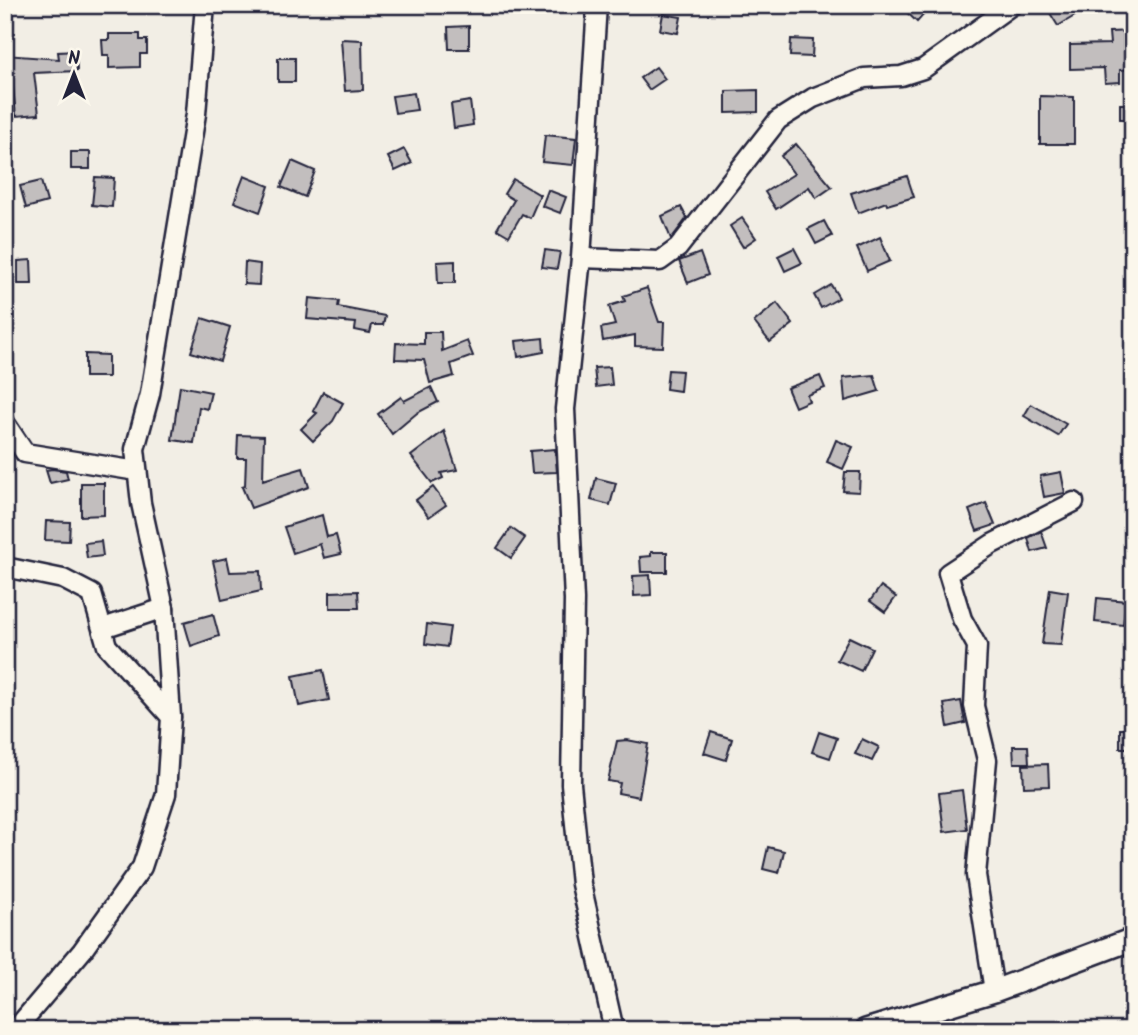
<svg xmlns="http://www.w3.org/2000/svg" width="1138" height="1035" font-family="Kalam,sans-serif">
  <rect width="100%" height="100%" fill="#f2eee5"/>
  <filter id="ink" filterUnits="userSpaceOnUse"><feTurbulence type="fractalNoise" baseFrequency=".0143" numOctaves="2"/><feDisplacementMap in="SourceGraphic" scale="14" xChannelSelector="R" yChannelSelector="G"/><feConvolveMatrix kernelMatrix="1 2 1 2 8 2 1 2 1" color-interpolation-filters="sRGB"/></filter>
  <g filter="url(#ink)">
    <!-- building -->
    <g fill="#c2bebe" stroke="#22223b" stroke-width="2">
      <polygon points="899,5 932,5 917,22"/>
      <polygon points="1045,5 1093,5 1058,26"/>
      <polygon points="663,14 681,17 678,33 660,30"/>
      <polygon points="469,26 469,49 449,49 448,27"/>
      <polygon points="1133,31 1133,69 1120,70 1120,82 1105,83 1104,68 1070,69 1070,45 1110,44 1109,32"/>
      <polygon points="109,34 140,34 140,40 147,40 147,54 140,54 140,67 109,68 109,55 103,55 102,40 109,40"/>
      <polygon points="341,39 362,40 363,90 345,91"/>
      <polygon points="791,39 813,40 812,57 790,56"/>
      <polygon points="76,51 77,71 34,73 39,114 16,116 12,77 5,77 5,55 59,59 58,52"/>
      <rect x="278" y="58" width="17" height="24"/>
      <polygon points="656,67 665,79 649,90 640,78"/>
      <polygon points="758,90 758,112 726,113 726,91"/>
      <polygon points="414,93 417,110 395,113 392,96"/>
      <polygon points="1040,96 1074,97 1074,144 1040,144"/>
      <polygon points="470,101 473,125 454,128 451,104"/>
      <rect x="1120" y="104" width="13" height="15"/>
      <polygon points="545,135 576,138 573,165 542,162"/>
      <polygon points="796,144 832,187 816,198 809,187 776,209 765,192 794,174 781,156"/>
      <polygon points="404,149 412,163 395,171 388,157"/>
      <rect x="71" y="152" width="19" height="17"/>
      <polygon points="292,161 315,171 305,197 281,187"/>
      <polygon points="244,176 269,186 260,212 234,202"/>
      <polygon points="907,176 914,197 887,205 886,202 858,213 851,193"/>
      <polygon points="95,177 114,178 112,207 92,205"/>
      <polygon points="513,179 540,195 530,218 522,214 509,236 497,229 514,200 504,194"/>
      <polygon points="41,181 47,202 26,208 20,186"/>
      <polygon points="548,190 566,197 560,213 542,206"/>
      <polygon points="681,207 687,218 671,239 662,216"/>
      <polygon points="742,218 756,238 743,247 730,226"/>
      <polygon points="824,221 832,236 816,244 808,229"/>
      <polygon points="880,237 890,261 867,271 857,248"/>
      <polygon points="794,248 802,263 785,271 778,256"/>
      <polygon points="545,250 560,252 557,269 542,267"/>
      <polygon points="700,253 708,275 688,283 679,261"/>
      <polygon points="31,260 32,284 18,284 18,261"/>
      <polygon points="455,261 455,283 438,283 437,262"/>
      <polygon points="245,262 260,264 259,285 244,284"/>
      <polygon points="831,285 839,298 821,308 814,295"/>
      <polygon points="647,288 659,322 664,322 663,347 635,346 635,335 603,341 601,328 615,325 609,306 625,301 623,296"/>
      <polygon points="309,298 339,301 338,307 385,316 383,325 372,325 370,333 355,330 356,323 307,319"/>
      <polygon points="777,303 793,324 770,342 754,322"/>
      <polygon points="202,318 230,327 220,361 191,352"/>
      <polygon points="424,332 441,332 442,351 467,341 473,356 451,364 454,376 430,383 424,360 395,359 396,343 424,344"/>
      <polygon points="543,338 544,352 518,357 516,341"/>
      <polygon points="85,354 108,355 108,377 85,377"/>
      <polygon points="610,367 612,385 596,387 594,368"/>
      <polygon points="668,370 682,371 680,391 666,389"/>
      <polygon points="874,375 879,391 845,401 843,378"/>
      <polygon points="820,376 825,388 807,395 809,401 795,407 787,388"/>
      <polygon points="180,386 211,392 207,409 199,407 194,443 172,440"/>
      <polygon points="431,387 438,402 417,413 392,434 378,414 401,397 404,401"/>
      <polygon points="323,392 343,403 333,421 313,441 301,429 317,413 313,411"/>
      <polygon points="1031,404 1066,424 1058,436 1024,416"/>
      <polygon points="444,431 457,470 441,473 443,478 432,483 411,456"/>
      <polygon points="238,435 264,436 263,480 303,468 309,487 251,508 242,487 245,486 246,458 237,458"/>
      <polygon points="836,440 853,447 843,469 827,462"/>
      <polygon points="555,449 557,472 532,473 530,451"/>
      <polygon points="52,469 66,471 68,479 50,483 46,470"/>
      <polygon points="845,472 860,472 859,492 843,491"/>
      <polygon points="1061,472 1065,493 1044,497 1040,476"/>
      <polygon points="596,478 616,483 610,505 591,500"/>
      <polygon points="81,483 104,483 104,515 81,516"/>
      <polygon points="433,487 446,505 429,517 416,500"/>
      <polygon points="986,503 995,525 977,531 969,510"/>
      <polygon points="322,515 327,537 336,535 341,554 324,558 320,544 293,553 284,527"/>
      <polygon points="46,521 70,522 69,541 45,540"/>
      <polygon points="511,528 525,538 511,558 497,548"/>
      <polygon points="1041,531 1047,548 1032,552 1028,538"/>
      <polygon points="101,541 103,556 87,558 85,543"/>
      <polygon points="651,552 667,552 667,572 641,572 640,557 651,556"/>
      <polygon points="227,558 230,572 260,571 261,591 222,600 213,561"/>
      <polygon points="650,575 651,595 634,596 633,576"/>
      <polygon points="881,586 896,597 885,612 870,601"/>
      <polygon points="1050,589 1068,592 1061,645 1042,644"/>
      <polygon points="358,591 359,608 330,608 330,592"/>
      <polygon points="1097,598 1126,601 1123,625 1095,622"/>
      <polygon points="213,614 219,636 191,646 184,622"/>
      <polygon points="427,624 450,627 447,647 425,644"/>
      <polygon points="849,637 872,648 861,671 837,660"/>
      <polygon points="323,670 329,700 299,706 293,676"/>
      <polygon points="961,701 965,723 948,727 944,704"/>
      <rect x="1120" y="729" width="13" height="19"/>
      <polygon points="711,732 732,739 726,760 704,753"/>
      <polygon points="819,732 837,738 830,758 812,752"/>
      <polygon points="862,739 879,747 872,761 855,754"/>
      <polygon points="627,740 648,744 639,797 618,793 620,783 608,781 617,741"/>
      <polygon points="1013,746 1028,746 1029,763 1014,763"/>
      <polygon points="1048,764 1049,786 1024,787 1023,765"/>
      <polygon points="962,790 967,829 944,832 939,793"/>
      <polygon points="768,847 784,851 779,873 763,869"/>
    </g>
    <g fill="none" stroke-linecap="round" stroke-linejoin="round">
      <defs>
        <g id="minor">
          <polyline points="597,5 581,258 565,409 574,600 571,784 581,884 614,1030"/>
          <polyline points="581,258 660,261 678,248 778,120 813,98 864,78 901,76 923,69 1012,5"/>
          <polyline points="5,423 25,453 137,471"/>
          <polyline points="5,567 63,579 92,594 107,646 171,717 166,794 142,867 82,951 15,1030"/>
          <polyline points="103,628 164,608"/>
          <polyline points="171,717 164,608 141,503 135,449 150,394 196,114 205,5"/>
          <polyline points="994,991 976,875 987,760 974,706 977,646 962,619 948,573 992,544 1074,502"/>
        </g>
        <polyline id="tertiary" points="866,1030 994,991 1133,939"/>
      </defs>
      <!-- minor casing -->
      <use href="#minor" stroke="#22223b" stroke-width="23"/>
      <!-- tertiary casing -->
      <use href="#tertiary" stroke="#22223b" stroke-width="26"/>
      <!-- minor -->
      <use href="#minor" stroke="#fbf7ec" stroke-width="18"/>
      <!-- tertiary -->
      <use href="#tertiary" stroke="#fbf7ec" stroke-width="21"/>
    </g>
  </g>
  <!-- margin -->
  <rect width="1138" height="1035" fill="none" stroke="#fbf7ec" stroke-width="28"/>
  <rect x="14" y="14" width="1110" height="1007" fill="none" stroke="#22223b" stroke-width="2.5" filter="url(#ink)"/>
  <!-- north arrow -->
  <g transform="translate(74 74)" stroke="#fbf7ec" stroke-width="5" paint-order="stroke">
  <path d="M0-5L12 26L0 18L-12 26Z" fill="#22223b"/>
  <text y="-10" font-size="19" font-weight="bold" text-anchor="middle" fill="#22223b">N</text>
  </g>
</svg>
